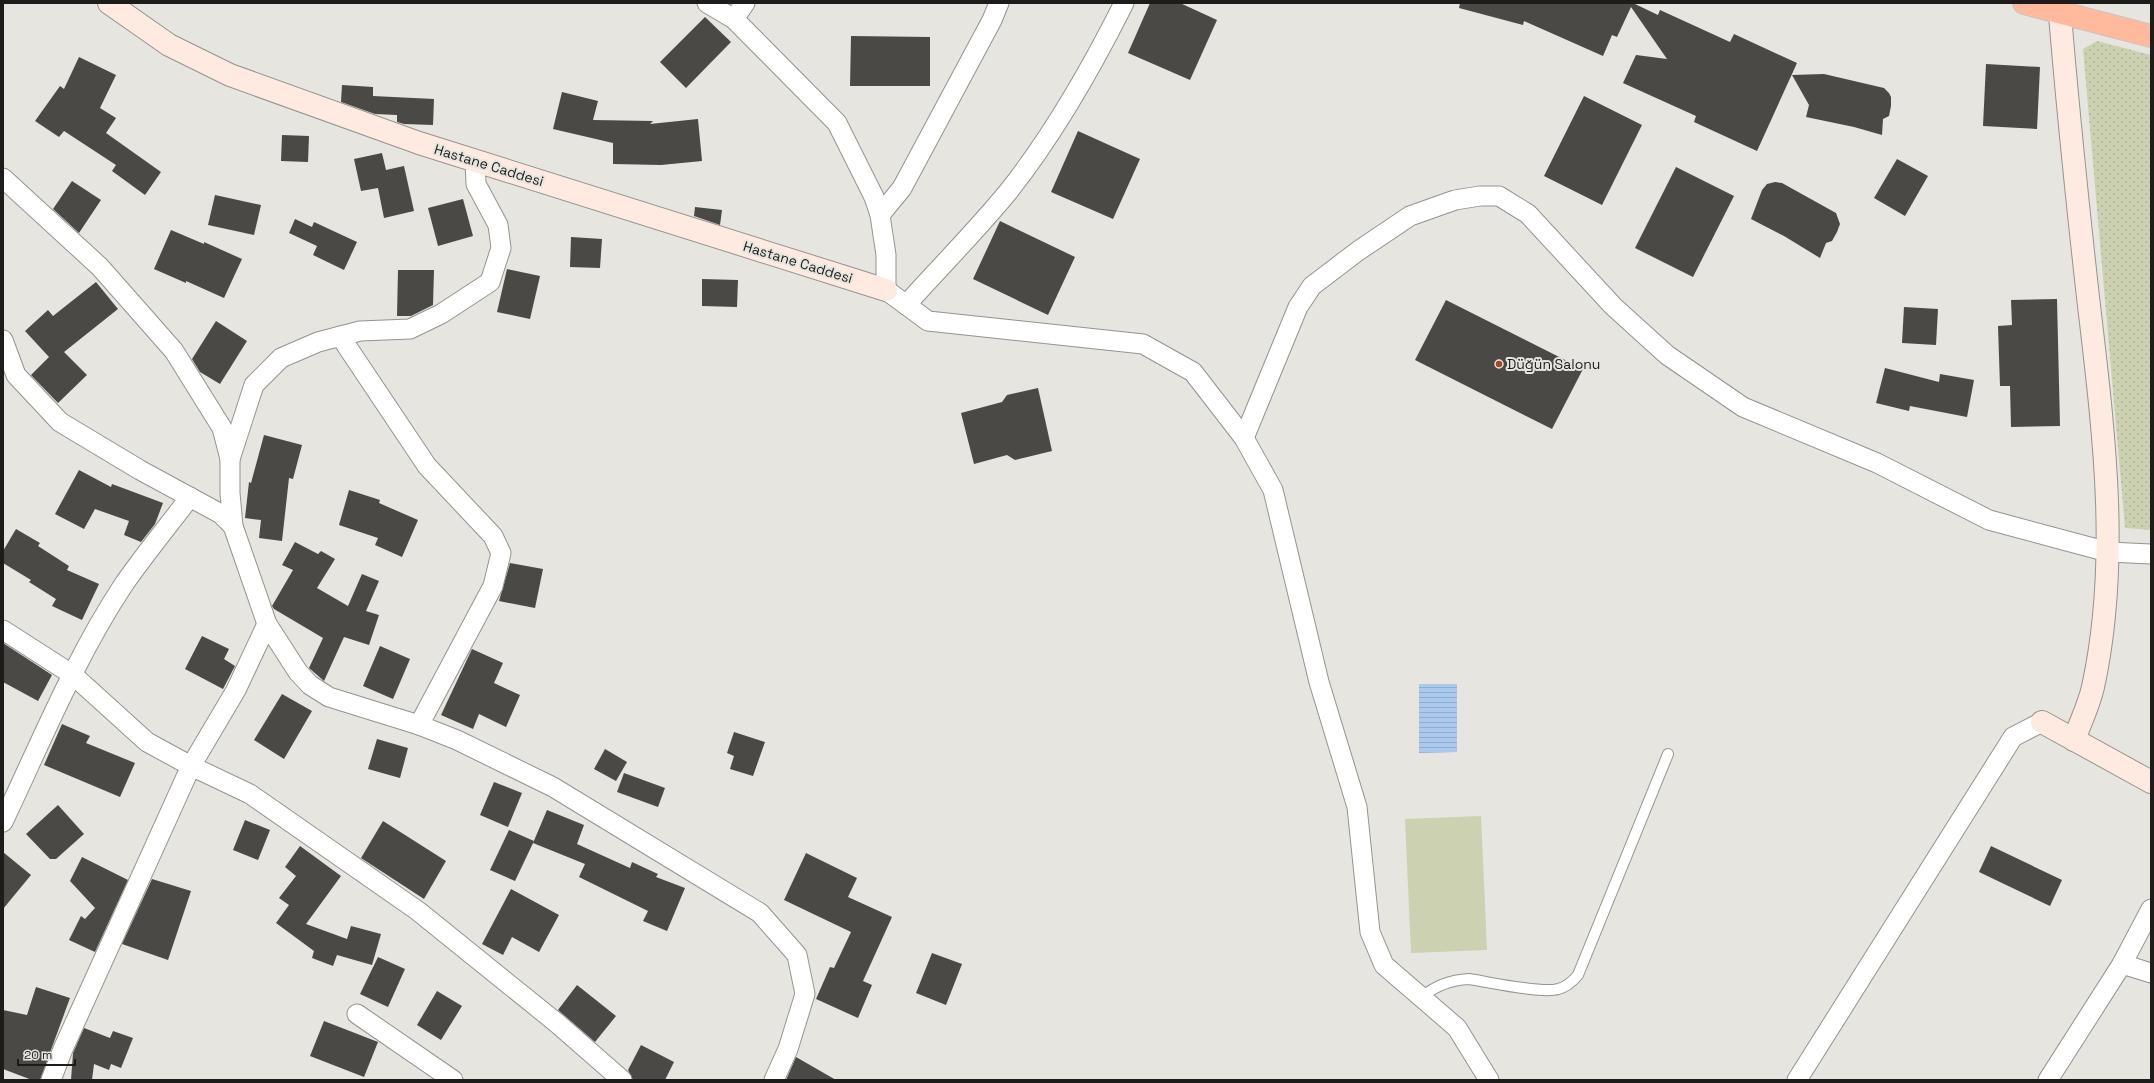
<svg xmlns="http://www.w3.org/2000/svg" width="2154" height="1083" font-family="'Space Grotesk',sans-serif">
  <defs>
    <pattern id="grass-dots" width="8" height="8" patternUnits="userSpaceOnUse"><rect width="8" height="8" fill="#ccd2b1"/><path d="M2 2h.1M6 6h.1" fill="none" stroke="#afb498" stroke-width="1.8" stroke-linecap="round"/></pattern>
    <pattern id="water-rules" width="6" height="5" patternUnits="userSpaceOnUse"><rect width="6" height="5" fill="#abc9ed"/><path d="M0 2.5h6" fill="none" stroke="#93accb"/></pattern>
  </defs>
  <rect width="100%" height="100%" fill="#e7e5df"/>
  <!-- grass -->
  <polygon fill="url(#grass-dots)" points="2097,41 2151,55 2151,530 2125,528 2083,49"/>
  <!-- pitch -->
  <polygon fill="#ccd2b1" points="1481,816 1487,950 1411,953 1405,819"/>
  <!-- water -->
  <polygon fill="url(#water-rules)" points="1419,684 1457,684 1457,752 1419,753"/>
  <!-- building -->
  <g fill="#4b4945">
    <polygon points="1150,3 1180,3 1217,20 1190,80 1128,53"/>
    <polygon points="1460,3 1633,3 1658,15 1660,10 1730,42 1734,34 1797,63 1757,151 1694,122 1696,116 1623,83 1636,55 1667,59 1631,7 1617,37 1612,35 1603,56 1524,21 1523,25 1459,8"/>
    <polygon points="705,17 731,42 686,88 660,62"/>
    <polygon points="851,36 930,37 930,86 850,86"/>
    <polygon points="79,57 116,75 100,108 116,118 106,133 161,172 145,195 112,171 116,165 64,131 59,137 35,121 60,86 64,89"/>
    <polygon points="1986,64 2040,67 2037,129 1983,126"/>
    <polygon points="1824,74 1884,88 1889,93 1891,97 1891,106 1889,116 1883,119 1882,135 1854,127 1806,117 1809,105 1792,75"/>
    <polygon points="342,85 373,87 373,96 434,99 433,125 404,124 397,122 397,115 375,114 341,102"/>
    <polygon points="562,92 598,101 593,120 653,121 650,124 698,119 702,161 661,165 613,164 613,143 553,129"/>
    <polygon points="1584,96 1642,125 1602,205 1544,176"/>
    <polygon points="1078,131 1140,159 1113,219 1051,192"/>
    <polygon points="282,135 309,136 308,162 281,161"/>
    <polygon points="382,153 386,170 404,166 414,211 384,218 378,188 361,191 354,159"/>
    <polygon points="1897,159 1928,176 1905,216 1874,198"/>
    <polygon points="1676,167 1734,196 1693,277 1635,248"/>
    <polygon points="72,181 101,200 79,233 53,209"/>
    <polygon points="1775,182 1782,183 1836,213 1840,224 1837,232 1832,241 1826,243 1820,258 1784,236 1751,219 1762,190 1767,184"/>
    <polygon points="215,195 261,205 254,235 208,225"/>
    <polygon points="463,199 473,236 438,246 428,208"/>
    <polygon points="695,207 722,210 720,225 694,216"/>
    <polygon points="295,219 312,227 314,222 357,242 344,270 313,255 317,246 289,233"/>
    <polygon points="1000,221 1075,257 1048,315 973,279"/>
    <polygon points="171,230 204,244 204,242 242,259 224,298 186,281 186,283 154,269"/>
    <polygon points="571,237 602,239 600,268 570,267"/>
    <polygon points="507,269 540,276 530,319 497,312"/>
    <polygon points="398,270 434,270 433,305 411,316 397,316"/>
    <polygon points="702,279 738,280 737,307 702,306"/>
    <polygon points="96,282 118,309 64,352 87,375 58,403 31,375 49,357 25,331 48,310 53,316"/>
    <polygon points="2057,299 2060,426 2011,427 2010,386 2000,386 1998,326 2012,325 2011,300"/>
    <polygon points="1446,300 1583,369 1552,429 1415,360"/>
    <polygon points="1904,307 1938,309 1936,345 1902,343"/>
    <polygon points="216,321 247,341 220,384 200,372 192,359"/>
    <polygon points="1885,368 1939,382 1940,374 1974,380 1967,417 1910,406 1909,411 1876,403"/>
    <polygon points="1038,388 1052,451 1015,460 1007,455 974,464 961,413 1002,402 1007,395"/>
    <polygon points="264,435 302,445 293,479 289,478 282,541 259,538 261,520 245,518 249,482 251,483"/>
    <polygon points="79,470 111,487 112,484 163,503 155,524 141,542 124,535 129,521 95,509 84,529 55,514"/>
    <polygon points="349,490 380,500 379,503 418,520 402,557 375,545 378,538 339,525"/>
    <polygon points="16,529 40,543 38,546 69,566 67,570 99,584 82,620 52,606 56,599 29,582 31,580 3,563 3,551"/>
    <polygon points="295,542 318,554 321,551 335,559 317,588 348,606 362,574 379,581 366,611 379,615 369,645 344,637 324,681 309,668 323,638 274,609 272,606 293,570 282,565"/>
    <polygon points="510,563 543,569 535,608 499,601"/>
    <polygon points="202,636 229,649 224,659 235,666 223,689 185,669"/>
    <polygon points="3,643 52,675 38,701 3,682"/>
    <polygon points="380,646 410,659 393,699 363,686"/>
    <polygon points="472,649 503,663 494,683 520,695 506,727 479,714 473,729 441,715"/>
    <polygon points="282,694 312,711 284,759 254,740"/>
    <polygon points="62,724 90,736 86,743 135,763 120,797 44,765"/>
    <polygon points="734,732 765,742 753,776 730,769 734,756 727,753"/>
    <polygon points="377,739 408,748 400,778 368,769"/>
    <polygon points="605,749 627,762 616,781 594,769"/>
    <polygon points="624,773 665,788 658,807 617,792"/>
    <polygon points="494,782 522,793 508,827 480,815"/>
    <polygon points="58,805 84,834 56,859 50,859 26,834"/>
    <polygon points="547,810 584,825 577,844 630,868 632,862 658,874 656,877 685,888 667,931 643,921 648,911 579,877 585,864 533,843"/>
    <polygon points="245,820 270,830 258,860 233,850"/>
    <polygon points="383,821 446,861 424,899 361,858"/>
    <polygon points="509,830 534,841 515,881 490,870"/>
    <polygon points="300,846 341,876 306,924 347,939 351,926 381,934 372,965 337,955 333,966 312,958 314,951 276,923 289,905 279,898 296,876 285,867"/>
    <polygon points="1991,846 2062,880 2050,906 1979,872"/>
    <polygon points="3,852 31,875 3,909"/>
    <polygon points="806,853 857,878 848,897 892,917 863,981 872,985 858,1018 816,999 830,967 834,968 851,932 784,900"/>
    <polygon points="82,857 128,880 95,952 69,940 81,916 85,919 95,908 70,881"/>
    <polygon points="152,879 191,891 168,960 122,944"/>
    <polygon points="511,889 559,915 539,952 512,937 503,955 482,944"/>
    <polygon points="932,953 962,964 946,1005 916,993"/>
    <polygon points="378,957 405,969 388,1007 360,994"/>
    <polygon points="577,985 616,1016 595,1042 558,1010"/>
    <polygon points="36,987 70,998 40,1080 32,1080 3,1069 3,1010 27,1015"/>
    <polygon points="437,991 462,1006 441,1040 417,1025"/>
    <polygon points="324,1021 378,1042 364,1077 310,1056"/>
    <polygon points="84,1028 110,1038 113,1031 133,1038 121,1068 111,1064 109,1070 94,1064 92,1080 71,1080 73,1053"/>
    <polygon points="641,1045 674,1062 665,1080 633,1080 628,1070"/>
    <polygon points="796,1057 836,1080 786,1080"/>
  </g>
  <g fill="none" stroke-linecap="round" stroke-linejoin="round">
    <defs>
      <path id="lane" d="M 1422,997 C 1436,985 1451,980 1469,979 C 1489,982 1542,994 1558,989 C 1567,987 1573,981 1578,975 L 1668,754"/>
      <g id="street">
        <polyline points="707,3 734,19 837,123 874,197 880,215 886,255 886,290 928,321 1143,344 1193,372 1244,438 1273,490 1319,682 1357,807 1370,932 1384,965 1457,1028 1489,1080"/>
        <polyline points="734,19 745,3"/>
        <polyline points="3,178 100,267 174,351 222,428 230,459 230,493 233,526 267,624 298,672 310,685 329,697 419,725 457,740 553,787 760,913 797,955 805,994 788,1049 774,1080"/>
        <polyline points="880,215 902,188 992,20 999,3"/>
        <path d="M 906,305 C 940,267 976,231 1008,192 C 1054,134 1091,69 1124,3"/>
        <polyline points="340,336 427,466 493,536 501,553 493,586 419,725"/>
        <polyline points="3,340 16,375 60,422 140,470 221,514 233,526"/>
        <polyline points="1244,438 1298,307 1312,286 1358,251 1410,216 1455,200 1480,196 1499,196 1528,214 1613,306 1667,355 1743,407 1877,463 1989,520 2108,552 2151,554"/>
        <polyline points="230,459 254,385 281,358 318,342 360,331 410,329 441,314 490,282 501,248 498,225 476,184 475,161"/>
        <polyline points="3,630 73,675 147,742 191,766 250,794 418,911 558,1024 622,1080"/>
        <path d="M 3,822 C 41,742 75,658 124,584 C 145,554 168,526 190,497"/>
        <polyline points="2122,964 2151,973"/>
        <polyline points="357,1014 453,1080"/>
        <polyline points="51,1080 63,1049 191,766 236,690 267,624"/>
        <polyline points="1797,1080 2013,737 2042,722"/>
        <polyline points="2048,1080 2122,964 2151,909"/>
      </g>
      <g id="secondary">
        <polyline points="109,3 169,45 230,75 419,143 886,290"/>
        <path d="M 2059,3 C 2067,101 2077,199 2088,297 C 2103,426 2121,558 2093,687 C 2089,705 2080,723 2074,740"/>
        <polyline points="2042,722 2151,782"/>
      </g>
      <polyline id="highway" points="2024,3 2151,36"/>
    </defs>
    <!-- lane casing -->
    <use href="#lane" stroke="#94938e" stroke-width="12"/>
    <!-- street casing -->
    <use href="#street" stroke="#94938e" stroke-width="21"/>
    <!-- secondary casing -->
    <use href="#secondary" stroke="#94938e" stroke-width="24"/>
    <!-- highway casing -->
    <use href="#highway" stroke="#c4c4c3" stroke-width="24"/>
    <!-- lane -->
    <use href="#lane" stroke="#fff" stroke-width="10"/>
    <!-- street -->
    <use href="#street" stroke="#fff" stroke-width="19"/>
    <!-- secondary -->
    <use href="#secondary" stroke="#ffeae2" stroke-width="22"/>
    <!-- highway -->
    <use href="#highway" stroke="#ffba9d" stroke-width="22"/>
  </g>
  <!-- markers -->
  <circle fill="#ac4521" stroke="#e7e5df" stroke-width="1.5" cx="1499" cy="364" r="4"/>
  <g text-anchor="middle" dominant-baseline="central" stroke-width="4" stroke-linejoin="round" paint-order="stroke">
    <!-- street labels -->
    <g font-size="14" fill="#1d1c1a" stroke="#e7e5df">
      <text transform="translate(489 165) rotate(17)">Hastane Caddesi</text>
      <text transform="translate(798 262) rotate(17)">Hastane Caddesi</text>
    </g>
    <!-- poi labels -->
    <g font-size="14" fill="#1d1c1a" stroke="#e7e5df" text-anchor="start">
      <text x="1507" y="364">Düğün Salonu</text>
    </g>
  </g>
  <!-- border -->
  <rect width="2154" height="1083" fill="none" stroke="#1d1c1a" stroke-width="8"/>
  <!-- scale -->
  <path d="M18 1059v6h57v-6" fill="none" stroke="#1d1c1a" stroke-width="2"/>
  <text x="24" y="1059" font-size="12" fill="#1d1c1a" stroke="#e7e5df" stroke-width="3" paint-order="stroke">20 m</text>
</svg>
